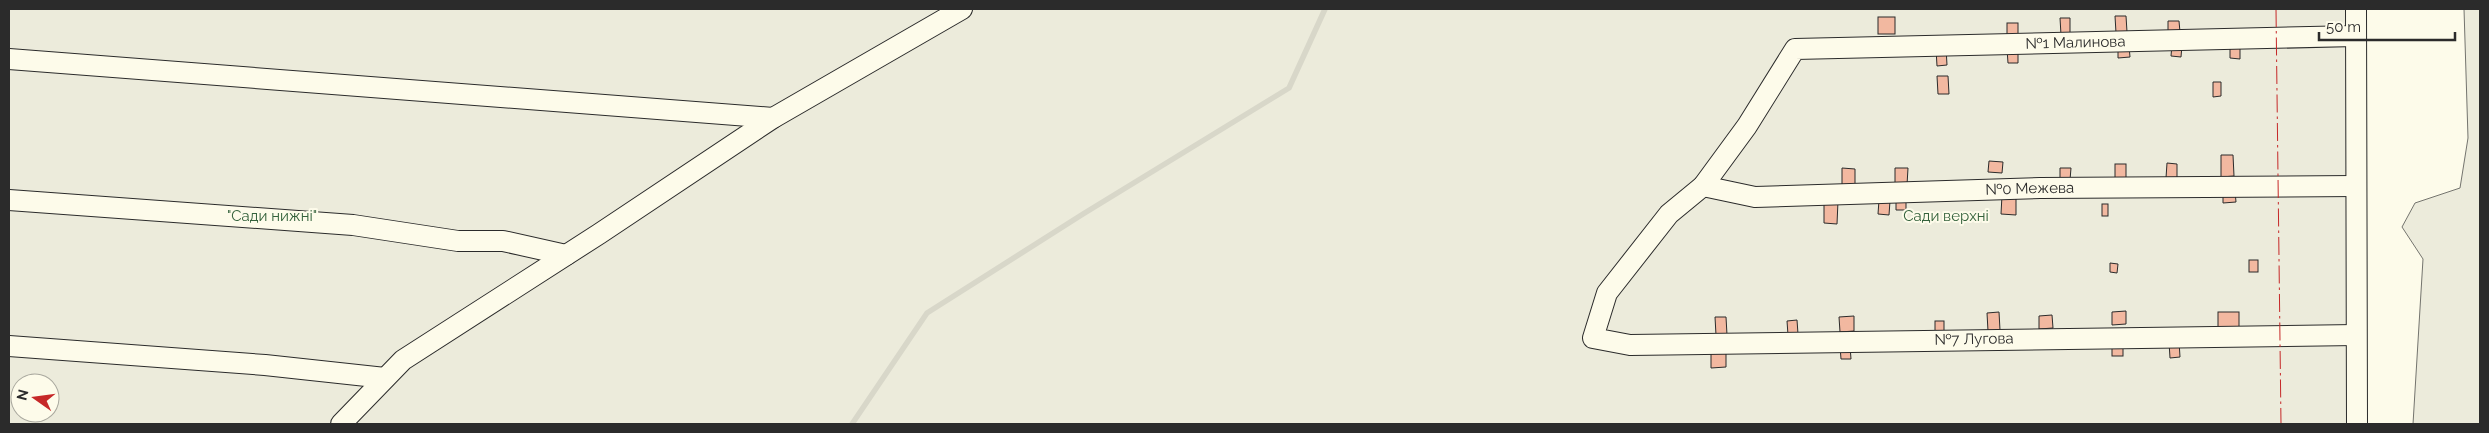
<svg xmlns="http://www.w3.org/2000/svg" width="2489" height="433" font-family="Raleway,sans-serif">
  <rect width="100%" height="100%" fill="#fdfbea"/>
  <!-- green -->
  <g fill="#ecebdb" stroke="#74746e" fill-rule="evenodd">
    <path d="M 9,9 L 2351,9 L 2352,424 L 9,424 ZM 20,383 L 50,383 L 50,413 L 20,413 Z"/>
    <polygon points="2464,9 2480,9 2480,424 2413,424 2423,259 2402,227 2415,203 2460,188 2468,138"/>
  </g>
  <g fill="none" stroke-linecap="round" stroke-linejoin="round">
    <!-- stream -->
    <polyline stroke="#d8d7c9" stroke-width="5.5" points="852,424 927,313 1083,214 1289,88 1325,9"/>
  </g>
  <!-- building -->
  <g fill="#f2b8a0" stroke="#2b2b2b">
    <polygon points="2115,16 2126,16 2127,32 2116,33"/>
    <rect x="1878" y="17" width="17" height="17"/>
    <polygon points="2060,18 2070,18 2070,35 2061,35"/>
    <polygon points="2168,21 2179,21 2180,32 2168,32"/>
    <rect x="2007" y="23" width="11" height="13"/>
    <polygon points="2172,44 2182,45 2181,57 2171,56"/>
    <polygon points="2230,44 2240,44 2240,59 2230,58"/>
    <polygon points="2129,46 2130,57 2118,58 2118,47"/>
    <polygon points="1946,48 1947,65 1937,66 1936,49"/>
    <polygon points="2018,48 2018,63 2008,63 2007,49"/>
    <polygon points="1937,76 1948,76 1949,94 1938,94"/>
    <polygon points="2213,82 2221,82 2221,96 2213,97"/>
    <polygon points="2221,155 2233,155 2234,176 2221,177"/>
    <polygon points="1989,161 2003,162 2002,173 1988,172"/>
    <polygon points="2167,163 2177,164 2177,179 2166,178"/>
    <rect x="2115" y="164" width="11" height="16"/>
    <polygon points="1842,168 1855,169 1855,185 1842,185"/>
    <polygon points="1895,168 1908,168 1907,185 1895,185"/>
    <polygon points="2060,168 2071,168 2070,180 2060,180"/>
    <polygon points="2223,191 2235,191 2236,202 2223,203"/>
    <polygon points="2002,195 2016,195 2016,215 2001,214"/>
    <polygon points="1906,198 1906,210 1896,210 1896,199"/>
    <polygon points="1879,200 1890,201 1889,215 1878,214"/>
    <polygon points="1824,201 1838,201 1837,224 1824,223"/>
    <rect x="2102" y="204" width="6" height="12"/>
    <rect x="2249" y="260" width="9" height="12"/>
    <polygon points="2110,263 2118,264 2117,273 2110,272"/>
    <polygon points="2126,311 2126,324 2112,325 2112,312"/>
    <polygon points="1999,312 2000,330 1988,331 1987,313"/>
    <rect x="2218" y="312" width="21" height="15"/>
    <polygon points="2052,315 2053,328 2039,329 2039,316"/>
    <polygon points="1854,316 1854,331 1840,332 1839,317"/>
    <polygon points="1715,317 1726,317 1727,335 1716,335"/>
    <polygon points="1797,320 1798,334 1788,335 1787,321"/>
    <rect x="1935" y="321" width="9" height="10"/>
    <polygon points="2179,341 2180,357 2170,358 2169,342"/>
    <rect x="2112" y="343" width="11" height="13"/>
    <polygon points="1840,346 1850,346 1851,359 1841,359"/>
    <polygon points="1726,348 1726,367 1711,368 1711,349"/>
  </g>
  <g fill="none" stroke-linecap="round" stroke-linejoin="round">
    <defs>
      <g id="minor">
        <polyline points="2356,9 2357,424"/>
        <polyline points="9,59 773,118"/>
        <path id="s1" d="M 1703,186 L 1755,197 L 2040,188 L 2356,186"/>
        <polyline points="9,200 353,225 458,241 503,241 566,255"/>
        <path id="s2" d="M 2356,335 L 1630,345 L 1593,338 L 1607,293 L 1669,214 L 1703,186 L 1747,126 L 1795,49 L 2356,36"/>
        <polyline points="9,346 265,365 385,378"/>
        <polyline points="341,424 403,360 599,234 773,118 962,9"/>
      </g>
    </defs>
    <!-- minor casing -->
    <use href="#minor" stroke="#2b2b2b" stroke-width="22"/>
    <!-- minor -->
    <use href="#minor" stroke="#fdfbea" stroke-width="20"/>
    <!-- power -->
    <polyline stroke="#c62828" stroke-width="1" stroke-dasharray="18 4 2.5 4" stroke-linecap="butt" points="2276,9 2281,424"/>
  </g>
  <g text-anchor="middle" dominant-baseline="central" stroke-width="4" stroke-linejoin="round" paint-order="stroke">
    <!-- street labels -->
    <g font-size="15" fill="#2b2b2b" stroke="#fdfbea">
      <text stroke="none"><textPath href="#s2" startOffset="1401">№1 Малинова</textPath></text>
      <text stroke="none"><textPath href="#s1" startOffset="328">№0 Межева</textPath></text>
      <text transform="translate(1974 339) rotate(-1)">№7 Лугова</text>
    </g>
    <!-- park labels -->
    <g font-size="15" fill="#34623c" stroke="#fdfbea">
      <text x="272" y="216">"Сади нижні"</text>
      <text x="1946" y="216">Сади верхні</text>
    </g>
  </g>
  <!-- border -->
  <rect width="2489" height="433" fill="none" stroke="#2b2b2b" stroke-width="20"/>
  <!-- north arrow -->
  <g transform="translate(35 398) rotate(284)"><circle r="24" fill="#fdfbea" stroke="#a9a89e"/>
  <path d="M0-4L9 19L0 12L-9 19Z" fill="#c62828"/>
  <text y="-8" font-size="14" font-weight="bold" text-anchor="middle" fill="#2b2b2b">N</text>
  </g>
  <!-- scale -->
  <path d="M2319 32v8h136v-8" fill="none" stroke="#2b2b2b" stroke-width="2.5"/>
  <text x="2326" y="32" font-size="15" fill="#2b2b2b" stroke="#fdfbea" stroke-width="4" paint-order="stroke">50 m</text>
</svg>
